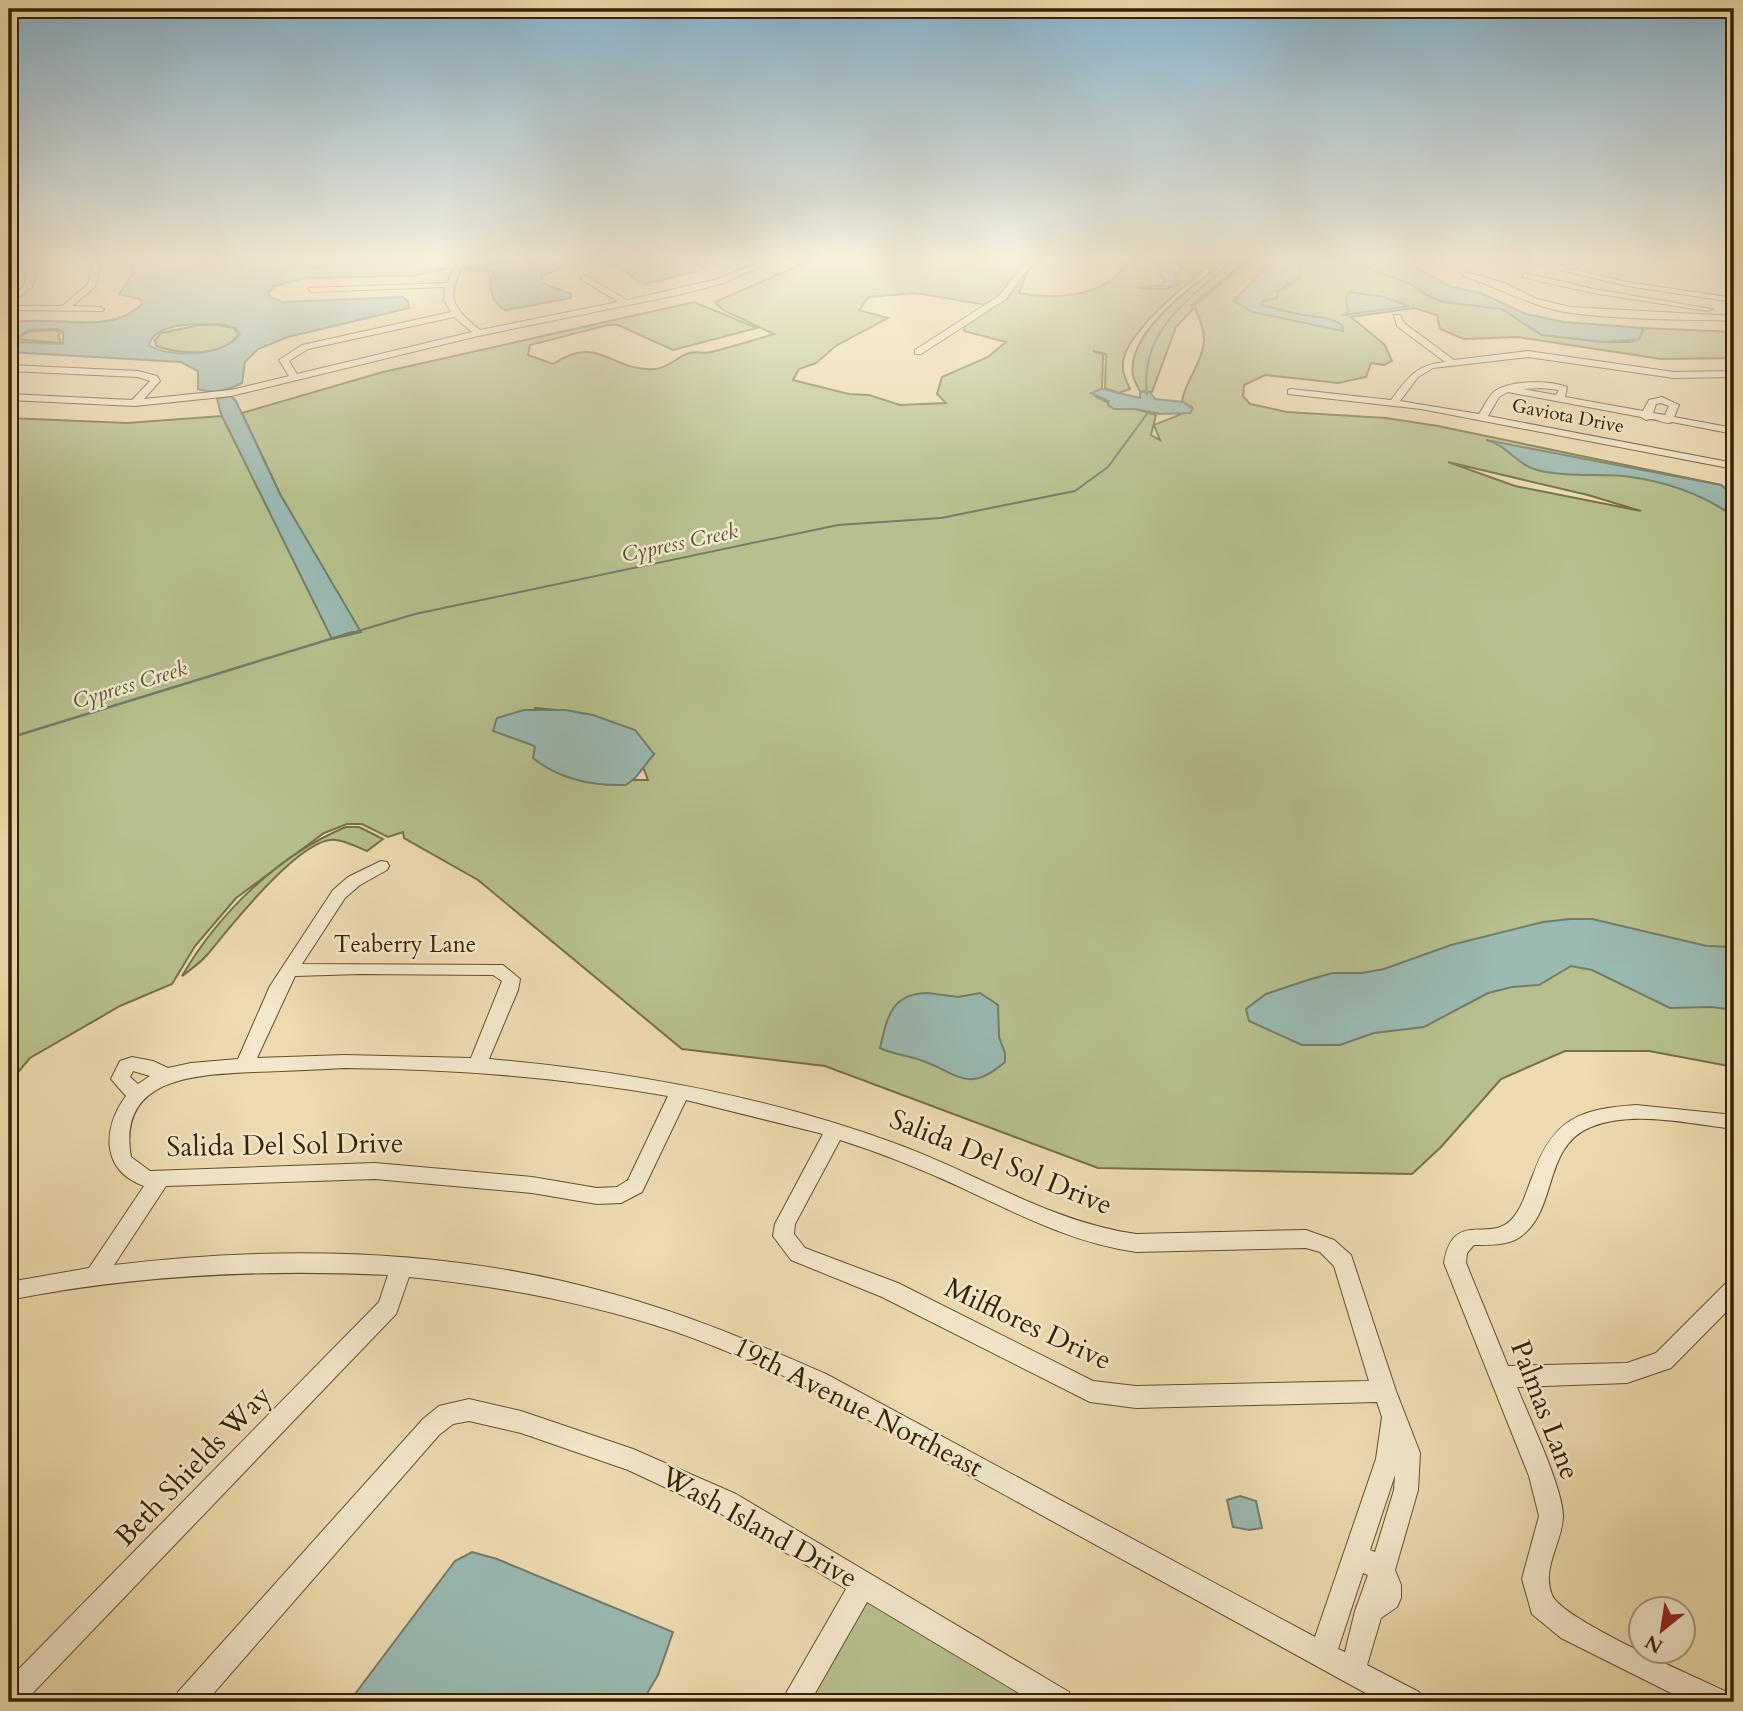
<svg xmlns="http://www.w3.org/2000/svg" width="1743" height="1711" font-family="Cardo,serif">
  <rect width="100%" height="100%" fill="#eddbaf"/>
  <filter id="stains"><feTurbulence type="fractalNoise" baseFrequency=".00286" numOctaves="4"/><feColorMatrix values="0 0 0 0 .2 0 0 0 0 .09 0 0 0 0 .02 0 0 0 .5 -.17"/></filter>
  <radialGradient id="worn" r=".72"><stop offset=".6" stop-color="#630" stop-opacity="0"/><stop offset="1" stop-color="#630" stop-opacity=".3"/></radialGradient>
  <!-- green -->
  <g fill="#b7c08c" stroke="#767147" stroke-width="2" fill-rule="evenodd">
    <path d="M 816,258 L 1047,258 L 1029,268 L 1019,293 C 1051,300 1107,297 1125,265 L 1105,258 L 1163,260 L 1159,272 L 1165,281 L 1163,285 L 1138,288 L 1166,289 L 1180,284 L 1177,273 L 1193,258 L 1218,258 C 1194,277 1125,332 1123,363 C 1122,373 1126,380 1130,389 L 1119,393 L 1105,388 L 1106,354 L 1093,351 L 1103,354 L 1102,389 L 1095,391 L 1095,396 L 1120,409 L 1136,409 L 1156,415 L 1151,435 L 1160,440 L 1154,425 C 1167,419 1182,416 1192,407 L 1182,402 C 1183,392 1187,385 1192,375 C 1207,346 1208,335 1194,306 L 1252,258 L 1349,258 L 1365,268 L 1409,283 L 1428,296 L 1444,302 L 1502,309 L 1542,335 L 1605,342 L 1630,342 L 1639,339 L 1644,328 L 1734,332 L 1734,358 L 1661,359 L 1518,337 L 1464,339 L 1440,329 L 1437,315 L 1414,308 L 1351,317 L 1385,345 L 1392,361 L 1384,365 L 1371,363 L 1366,377 L 1338,383 L 1265,375 L 1244,385 L 1243,396 L 1250,404 L 1287,412 L 1386,418 L 1438,426 L 1721,485 L 1734,496 L 1734,1067 L 1649,1051 L 1565,1051 L 1501,1079 L 1441,1147 L 1412,1174 L 1098,1168 L 825,1066 L 682,1049 L 478,880 L 404,838 L 403,832 L 388,837 L 362,824 L 347,824 L 324,833 L 236,898 L 195,946 L 172,984 L 120,1006 L 30,1058 L 9,1083 L 9,418 L 127,423 L 222,416 L 269,509 L 280,494 L 242,413 L 383,372 L 694,302 L 757,328 L 673,350 L 618,325 L 608,325 L 530,345 L 528,355 L 553,364 C 600,333 610,372 655,369 C 666,369 677,357 689,353 C 696,351 703,354 711,352 C 732,347 753,340 774,334 L 723,310 L 715,302 ZM 915,293 L 993,306 L 965,324 L 964,331 L 1006,342 L 988,357 L 942,377 L 937,394 L 946,403 L 900,405 L 869,395 L 849,394 L 793,380 L 799,369 L 816,363 L 837,345 L 888,318 L 859,310 L 869,297 ZM 1448,462 L 1588,495 L 1641,511 L 1515,486 ZM 535,708 L 568,711 L 654,754 L 643,767 L 648,780 L 631,780 L 536,746 Z"/>
    <path d="M 1230,258 L 1249,258 L 1192,305 L 1193,309 L 1176,327 L 1152,392 L 1140,391 C 1138,387 1134,381 1133,376 C 1125,331 1199,281 1230,258 Z"/>
    <path d="M 200,325 L 219,325 L 234,328 L 238,335 C 221,358 180,354 156,346 L 155,340 L 161,333 Z"/>
    <polygon points="55,330 60,333 58,336 61,343 14,339 30,331"/>
    <path d="M 346,827 L 359,827 L 383,839 L 367,851 C 357,847 346,841 336,840 C 301,835 228,930 207,955 C 200,963 190,970 182,976 C 219,913 278,855 346,827 Z"/>
    <polygon points="865,1597 1039,1702 820,1702 810,1696"/>
  </g>
  <!-- water -->
  <g fill="#9abab2" stroke="#727d6c" stroke-width="2" fill-rule="evenodd">
    <path d="M 131,258 L 304,258 L 301,260 L 301,266 L 310,268 L 376,258 L 427,258 L 424,266 L 445,269 L 411,276 L 304,278 L 275,286 L 268,293 L 270,297 L 282,302 L 403,297 L 408,301 L 409,308 L 288,337 L 258,349 L 245,362 L 242,383 C 229,390 212,394 198,389 L 198,371 L 181,362 L 9,352 L 9,325 L 17,322 C 55,315 111,336 142,304 L 140,299 L 119,294 L 132,275 ZM 221,324 L 236,328 L 240,334 C 226,356 169,359 149,345 C 155,321 201,324 221,324 ZM 57,329 L 63,332 L 63,344 L 14,342 L 11,340 L 29,330 Z"/>
    <path d="M 502,258 L 665,258 L 705,266 L 703,269 L 646,284 C 634,282 633,276 624,270 C 604,256 561,266 542,276 L 542,283 L 571,294 L 571,298 L 506,310 C 493,305 490,292 490,279 L 494,274 L 492,271 L 466,270 L 465,268 L 497,264 Z"/>
    <polygon points="1158,258 1191,258 1175,273 1174,277 1178,280 1175,286 1142,287 1163,285 1165,281 1157,268 1163,260"/>
    <polygon points="1349,258 1388,258 1415,267 1451,287 1481,293 1526,314 1564,322 1644,328 1639,339 1605,342 1542,335 1502,309 1444,302 1428,296 1409,283 1365,268"/>
    <path d="M 1276,262 L 1301,265 L 1302,269 L 1298,279 L 1278,291 L 1278,298 L 1263,301 L 1261,305 C 1276,308 1290,313 1304,315 C 1317,317 1330,317 1342,325 L 1343,331 L 1252,312 L 1234,301 L 1266,267 Z"/>
    <polygon points="1350,292 1384,297 1409,306 1344,315 1348,312 1346,297"/>
    <polygon points="1102,389 1140,398 1140,392 1150,392 1155,399 1183,402 1193,409 1190,413 1160,414 1136,409 1114,409 1108,405 1109,401 1091,393"/>
    <polygon points="231,396 236,401 280,494 361,632 332,639 221,414 217,399"/>
    <path d="M 1486,440 L 1721,485 L 1734,496 L 1734,517 C 1704,494 1661,480 1623,476 C 1594,474 1565,477 1537,470 C 1517,465 1506,444 1486,440 Z"/>
    <path d="M 524,710 L 565,710 L 593,715 L 635,730 L 654,754 L 635,778 L 626,785 C 593,786 559,779 533,758 L 535,747 L 532,745 L 493,731 L 497,718 Z"/>
    <polygon points="1570,919 1592,919 1707,946 1734,947 1734,1010 1712,1007 1670,1008 1592,970 1571,966 1539,985 1512,987 1488,993 1424,1027 1374,1033 1340,1045 1302,1045 1249,1021 1246,1009 1266,994 1311,979 1333,973 1362,973 1384,969 1451,945 1543,922"/>
    <path d="M 928,993 L 958,997 L 980,993 L 998,1005 L 999,1037 L 1005,1053 L 1005,1062 C 968,1094 959,1074 923,1061 C 909,1055 894,1055 880,1048 C 887,1018 891,993 928,993 Z"/>
    <polygon points="1240,1496 1256,1501 1262,1528 1249,1530 1233,1527 1227,1500"/>
    <polygon points="472,1552 497,1559 673,1632 658,1675 642,1702 349,1702 455,1561"/>
  </g>
  <g fill="none" stroke-linecap="round" stroke-linejoin="round">
    <!-- stream-far1 -->
    <g stroke="#727d6c" stroke-width="2">
      <path d="M 1147,395 C 1138,329 1194,295 1237,258"/>
      <polyline points="348,634 415,614 838,525 941,518 1075,491 1108,467 1149,411"/>
    </g>
    <!-- stream -->
    <polyline stroke="#727d6c" stroke-width="2.5" points="9,738 353,632"/>
    <defs>
      <g id="minor">
        <polygon points="9,258 17,258 24,264 50,258 67,258 29,267 35,273 32,287 9,304 9,298 24,286 27,274"/>
        <polygon points="86,258 94,258 100,267 95,287 72,306 100,307 104,309 103,311 9,310 9,306 62,306 88,284 92,267"/>
        <path d="M 459,258 L 467,258 C 447,296 447,303 480,330 L 618,302 L 581,279 L 584,275 L 627,300 L 718,279 L 768,258 L 779,258 L 724,283 L 682,294 L 478,336 L 231,396 L 135,406 L 9,400 L 9,394 L 132,400 L 150,381 L 138,377 L 9,371 L 9,365 L 138,371 L 157,376 L 160,381 L 144,399 L 231,390 L 289,376 L 279,360 L 302,345 L 451,312 L 444,300 L 445,287 L 311,292 L 308,288 L 447,283 ZM 454,317 L 472,332 L 297,374 L 289,361 L 308,349 Z"/>
        <polygon points="1032,258 1042,258 1024,273 1006,299 921,354 915,354 915,350 1000,295 1019,270"/>
        <polygon points="1509,258 1525,258 1627,282 1734,298 1734,302 1627,286"/>
        <path d="M 1466,272 L 1504,283 L 1537,299 L 1570,307 L 1734,316 L 1734,321 C 1681,319 1624,320 1571,313 C 1533,308 1499,287 1463,276 Z"/>
        <polygon points="1525,273 1593,289 1712,309 1708,311 1593,293 1522,277"/>
        <path d="M 1394,315 L 1400,315 L 1404,323 L 1454,360 L 1528,351 L 1674,372 L 1734,371 L 1734,377 L 1674,378 L 1528,357 L 1433,368 L 1418,377 L 1400,401 L 1479,414 C 1484,407 1488,396 1495,391 C 1510,380 1551,380 1567,387 L 1565,397 L 1643,411 L 1649,400 L 1662,397 L 1679,405 L 1674,417 L 1734,428 L 1734,434 L 1672,422 C 1664,426 1656,416 1646,420 L 1641,417 L 1508,392 L 1499,397 L 1488,416 L 1734,463 L 1734,469 L 1421,409 L 1288,394 L 1288,390 L 1291,389 L 1391,400 C 1408,378 1415,365 1445,362 L 1397,326 ZM 1541,388 L 1559,390 L 1556,395 L 1523,389 ZM 1661,403 L 1669,406 L 1665,415 L 1653,413 L 1656,404 Z"/>
        <path d="M 381,861 L 387,862 L 389,866 L 387,870 L 360,885 L 345,898 L 302,964 L 503,965 L 520,979 L 518,990 L 489,1059 C 627,1071 763,1095 894,1143 C 975,1172 1050,1222 1136,1234 L 1306,1230 L 1334,1240 L 1351,1255 L 1396,1391 L 1420,1453 L 1418,1490 L 1395,1570 L 1401,1585 L 1401,1598 L 1397,1607 L 1381,1618 L 1367,1665 L 1419,1692 L 1423,1702 L 1382,1702 L 810,1388 C 766,1368 722,1348 676,1332 C 589,1303 500,1286 409,1277 L 396,1314 L 24,1702 L 9,1702 L 9,1679 L 379,1302 L 388,1275 C 260,1269 134,1275 9,1300 L 9,1282 L 89,1268 L 144,1186 C 101,1171 102,1128 126,1096 L 111,1079 L 120,1061 L 132,1057 L 153,1061 L 168,1068 L 191,1063 L 238,1059 L 270,986 L 333,890 L 348,877 ZM 360,974 L 493,975 L 502,981 L 471,1058 L 344,1055 L 257,1058 L 295,976 ZM 344,1068 C 453,1069 560,1077 668,1096 L 628,1180 L 617,1187 L 597,1188 L 532,1177 L 375,1163 L 150,1171 L 131,1157 C 117,1077 195,1075 253,1072 C 283,1071 313,1070 344,1068 ZM 133,1071 L 150,1076 L 138,1084 L 130,1077 ZM 686,1100 L 823,1134 L 775,1224 L 773,1236 L 791,1260 L 882,1297 L 1090,1402 L 1136,1408 L 1377,1402 L 1382,1417 L 1376,1459 L 1315,1637 L 826,1374 C 756,1343 686,1314 613,1294 C 452,1248 279,1245 114,1265 L 166,1186 L 375,1179 L 532,1193 L 597,1204 L 621,1203 L 642,1192 ZM 840,1140 C 881,1153 921,1169 960,1187 C 1018,1214 1072,1243 1136,1252 L 1306,1248 L 1320,1252 L 1334,1266 L 1369,1381 L 1136,1386 L 1093,1381 L 898,1283 L 805,1248 L 794,1234 L 795,1224 ZM 1395,1475 L 1394,1490 L 1375,1552 L 1370,1550 ZM 1363,1573 L 1368,1575 L 1355,1611 L 1345,1652 L 1338,1649 Z"/>
        <path d="M 1636,1105 L 1734,1115 L 1734,1129 C 1690,1124 1634,1110 1591,1127 C 1544,1146 1557,1205 1525,1233 C 1512,1246 1491,1245 1474,1245 L 1467,1253 L 1466,1263 L 1508,1366 L 1627,1363 L 1656,1353 L 1726,1283 L 1734,1281 L 1734,1304 L 1671,1368 L 1627,1383 L 1517,1387 C 1528,1415 1564,1490 1563,1517 C 1562,1543 1541,1569 1552,1595 C 1562,1620 1696,1677 1727,1692 L 1731,1702 L 1689,1702 L 1561,1638 L 1532,1614 L 1522,1579 L 1539,1516 L 1529,1476 L 1444,1263 C 1453,1208 1490,1244 1512,1219 C 1523,1207 1527,1189 1533,1175 C 1553,1119 1579,1109 1636,1105 Z"/>
        <polygon points="469,1399 521,1411 633,1449 736,1494 1069,1692 1073,1702 1034,1702 867,1602 810,1702 781,1702 846,1589 718,1512 628,1470 521,1433 469,1421 453,1424 439,1435 206,1702 174,1702 178,1692 423,1419 439,1406"/>
      </g>
    </defs>
    <!-- minor casing -->
    <use href="#minor" stroke="#64502d" stroke-width="2"/>
    <!-- minor -->
    <use href="#minor" fill="#f3e8cb" fill-rule="evenodd"/>
  </g>
  <!-- sky -->
  <linearGradient id="sky" x2="0" y2="1"><stop stop-color="#89b6d2"/><stop offset="0.52" stop-color="#f7efdb"/><stop offset="1" stop-color="#f7efdb" stop-opacity="0"/></linearGradient>
  <rect width="1743" height="498" fill="url(#sky)"/>
  <g text-anchor="middle" dominant-baseline="central" stroke-width="5" stroke-linejoin="round" paint-order="stroke">
    <!-- far-street labels -->
    <g font-size="19" fill="#362202" stroke="#f3e8cb">
      <text transform="translate(1568 416) rotate(11)">Gaviota Drive</text>
    </g>
    <!-- far-water labels -->
    <g font-size="21" font-style="italic" fill="#545037" stroke="#f3e8cb">
      <text transform="translate(680 543) rotate(-12)">Cypress Creek</text>
      <text transform="translate(130 685) rotate(-17)">Cypress Creek</text>
    </g>
    <!-- street labels -->
    <g font-size="23" fill="#362202" stroke="#f3e8cb">
      <text x="405" y="944">Teaberry Lane</text>
    </g>
    <!-- near-street labels -->
    <g font-size="28" fill="#362202" stroke="#f3e8cb">
      <text transform="translate(285 1145) rotate(-1)">Salida Del Sol Drive</text>
      <text transform="translate(1001 1162) rotate(22)">Salida Del Sol Drive</text>
      <text transform="translate(1028 1324) rotate(25)">Milflores Drive</text>
      <text transform="translate(858 1407) rotate(27)">19th Avenue Northeast</text>
      <text transform="translate(1545 1410) rotate(69)">Palmas Lane</text>
      <text transform="translate(193 1466) rotate(-46)">Beth Shields Way</text>
      <text transform="translate(759 1527) rotate(29)">Wash Island Drive</text>
    </g>
  </g>
  <!-- margin -->
  <rect width="1743" height="1711" fill="none" stroke="#eddbaf" stroke-width="35"/>
  <rect x="10" y="10" width="1722" height="1690" fill="none" stroke="#362202" stroke-width="3.5"/>
  <rect x="18" y="18" width="1708" height="1676" fill="none" stroke="#362202" stroke-width="2"/>
  <!-- north arrow -->
  <g transform="translate(1662 1630) rotate(210)"><circle r="33" fill="#f3e8cb" stroke="#a7997b" stroke-width="2"/>
  <path d="M0-5L12 26L0 18L-12 26Z" fill="#8f2418"/>
  <text y="-10" font-size="19" font-weight="bold" text-anchor="middle" fill="#362202">N</text>
  </g>
  <rect width="100%" height="100%" filter="url(#stains)"/>
  <rect width="100%" height="100%" fill="url(#worn)"/>
</svg>
